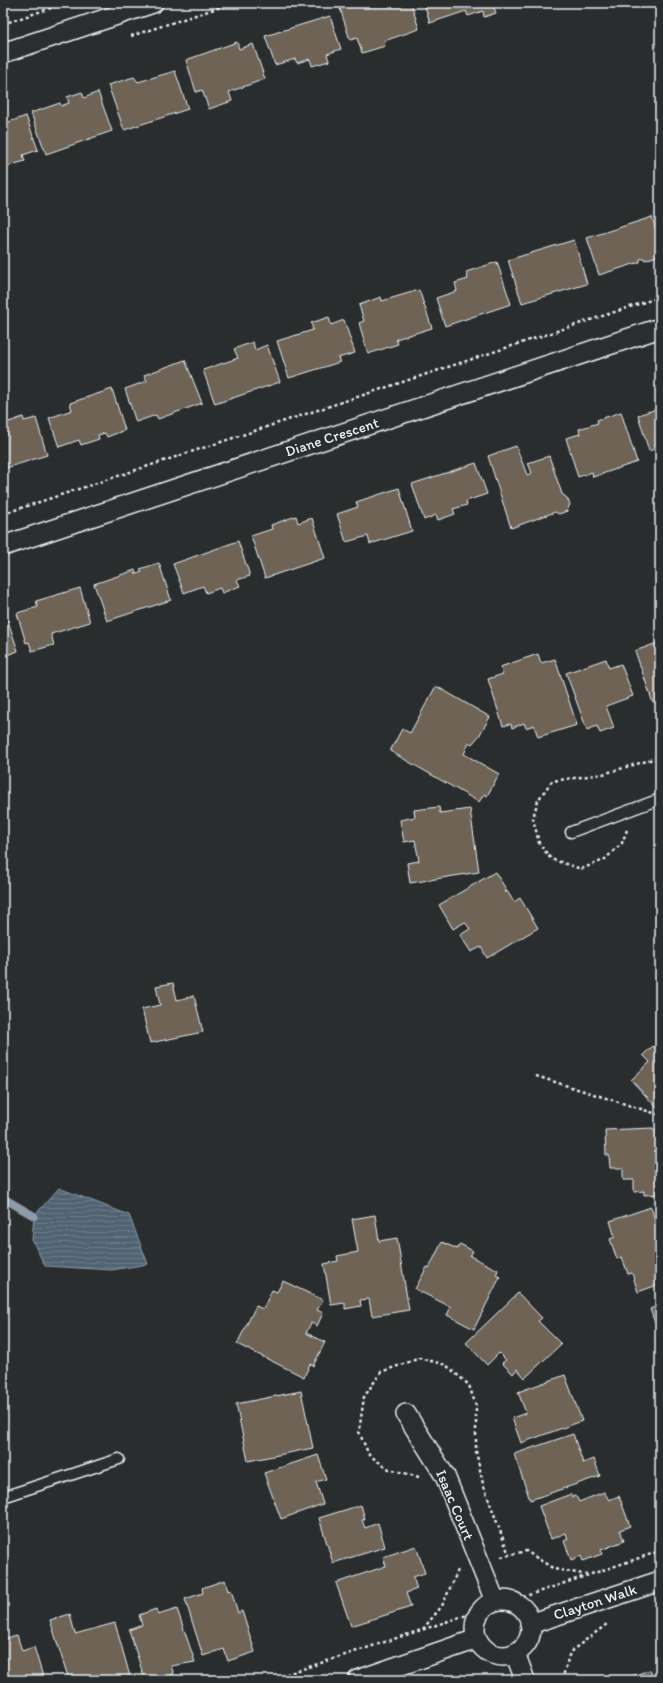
<svg xmlns="http://www.w3.org/2000/svg" width="663" height="1683" font-family="Itim,sans-serif">
  <defs>
    <pattern id="water-rules" width="6" height="5" patternUnits="userSpaceOnUse"><rect width="6" height="5" fill="#516373"/><path d="M0 2.5h6" fill="none" stroke="#6a7a88"/></pattern>
  </defs>
  <rect width="100%" height="100%" fill="#2a2d2e"/>
  <filter id="ink" filterUnits="userSpaceOnUse"><feTurbulence type="fractalNoise" baseFrequency=".025" numOctaves="2"/><feDisplacementMap in="SourceGraphic" scale="8" xChannelSelector="R" yChannelSelector="G"/><feConvolveMatrix kernelMatrix="1 2 1 2 8 2 1 2 1" color-interpolation-filters="sRGB"/></filter>
  <g filter="url(#ink)">
    <!-- water -->
    <polygon fill="url(#water-rules)" stroke="#8d9ca8" points="59,1188 129,1215 148,1264 112,1270 45,1266 32,1240 34,1216"/>
    <g fill="none" stroke-linecap="round" stroke-linejoin="round">
      <!-- stream -->
      <polyline stroke="#8d9ca8" stroke-width="8" points="3,1198 34,1216"/>
    </g>
    <!-- building -->
    <g fill="#6e6454" stroke="#e8f1f8">
      <polygon points="357,3 411,3 419,29 384,41 385,46 362,53 357,38 350,40 340,8"/>
      <polygon points="424,3 492,3 496,13 484,17 483,11 468,16 466,11 430,23"/>
      <polygon points="330,16 341,49 327,54 329,61 312,66 310,59 297,63 295,59 275,65 265,36"/>
      <polygon points="237,42 239,49 253,44 265,79 229,92 232,101 209,109 202,90 196,92 186,60"/>
      <polygon points="175,71 188,109 124,130 108,85 134,77 138,82"/>
      <polygon points="82,92 84,98 98,92 112,131 46,154 31,113 60,103 61,106 69,103 67,97"/>
      <polygon points="26,116 38,150 23,155 25,161 8,166 6,161 3,161 3,124"/>
      <polygon points="652,217 660,243 660,255 645,260 644,258 640,259 640,262 599,275 587,238"/>
      <polygon points="574,240 587,284 522,303 508,260"/>
      <polygon points="497,262 511,304 445,326 436,298 457,291 455,283 468,279 466,272"/>
      <polygon points="419,290 432,328 396,339 398,344 368,354 359,323 364,321 359,305 381,297 382,301"/>
      <polygon points="329,317 331,325 344,320 355,353 338,358 340,362 289,378 277,341 313,330 311,323"/>
      <polygon points="253,342 255,350 267,345 280,382 215,404 203,370 238,358 234,349"/>
      <polygon points="185,360 202,403 158,419 156,415 136,422 125,389 147,381 144,375"/>
      <polygon points="112,389 125,430 107,437 105,433 98,435 99,439 81,445 79,440 59,447 49,418 72,410 70,403"/>
      <polygon points="660,408 660,447 649,451 638,415"/>
      <polygon points="621,412 637,462 593,477 592,472 578,477 566,438 580,434 579,429 598,423 597,420"/>
      <polygon points="23,417 24,421 36,418 47,455 3,469 3,428 5,428 3,424"/>
      <polygon points="516,446 527,475 532,473 528,463 549,456 562,494 567,498 570,504 567,511 559,514 555,512 511,528 488,456"/>
      <polygon points="476,463 487,494 466,501 467,505 453,509 455,514 438,520 436,515 424,520 412,484"/>
      <polygon points="399,488 412,531 370,544 368,536 346,542 337,514 358,507 356,502"/>
      <polygon points="296,516 298,523 312,518 325,558 265,578 251,536 272,529 271,525"/>
      <polygon points="238,541 250,576 237,580 240,586 222,593 220,588 206,593 203,586 184,593 173,564"/>
      <polygon points="159,563 171,600 107,621 94,584 135,570 136,574 142,572 140,569"/>
      <polygon points="80,588 90,622 51,634 54,645 32,651 29,642 26,643 17,613 38,607 36,601"/>
      <polygon points="7,618 18,651 4,656 6,662 3,664 3,619"/>
      <polygon points="660,642 660,701 653,703 635,651"/>
      <polygon points="538,654 541,663 555,659 577,725 538,737 534,725 526,728 524,723 512,728 511,724 503,726 488,679 503,674 500,667"/>
      <polygon points="606,659 609,668 621,664 633,696 606,706 614,728 600,733 597,726 587,730 566,673"/>
      <polygon points="436,686 490,717 479,736 472,744 469,743 464,754 499,774 487,796 484,794 479,802 390,751 402,729 410,733"/>
      <polygon points="439,807 440,813 470,809 479,872 410,883 407,863 419,861 415,840 404,842 400,820 415,817 414,810"/>
      <polygon points="495,872 506,889 505,893 507,891 514,902 520,898 538,928 487,958 481,947 471,952 460,935 470,929 465,922 453,929 439,905"/>
      <polygon points="173,983 177,1000 194,996 203,1032 150,1043 142,1009 160,1005 156,986"/>
      <polygon points="653,1046 660,1052 660,1111 631,1080 650,1062 643,1055"/>
      <polygon points="653,1128 653,1130 660,1130 660,1194 644,1195 644,1191 634,1192 634,1180 623,1180 623,1168 610,1168 609,1155 606,1155 605,1130"/>
      <polygon points="651,1207 656,1223 660,1221 660,1284 638,1292 632,1273 628,1274 622,1257 617,1259 610,1239 615,1237 610,1221"/>
      <polygon points="375,1215 379,1241 397,1238 409,1310 372,1316 369,1299 360,1300 361,1306 345,1309 345,1303 331,1305 324,1264 338,1261 337,1256 358,1252 352,1219"/>
      <polygon points="442,1242 457,1249 460,1244 473,1251 470,1256 498,1270 496,1275 500,1277 474,1329 447,1315 451,1307 415,1289 427,1267 429,1268"/>
      <polygon points="283,1281 323,1300 317,1310 323,1313 317,1326 311,1323 306,1333 325,1342 313,1366 310,1364 304,1377 237,1344 256,1306 263,1309 272,1290 277,1292"/>
      <polygon points="518,1293 542,1318 538,1321 561,1344 525,1378 517,1369 513,1374 502,1363 506,1360 499,1353 487,1365 466,1343"/>
      <polygon points="660,1305 660,1337 650,1309"/>
      <polygon points="565,1375 582,1421 521,1443 512,1418 526,1413 518,1392"/>
      <polygon points="301,1391 313,1448 248,1461 236,1404"/>
      <polygon points="573,1434 583,1463 594,1459 600,1476 530,1500 514,1454"/>
      <polygon points="318,1455 326,1479 316,1482 323,1504 281,1519 264,1473"/>
      <polygon points="604,1492 609,1500 619,1496 630,1526 620,1530 624,1541 601,1550 602,1554 583,1561 581,1556 571,1560 564,1541 568,1539 566,1533 551,1539 539,1506 571,1494 573,1497 576,1496 579,1502"/>
      <polygon points="361,1505 365,1519 362,1520 365,1528 378,1523 385,1547 333,1563 319,1518"/>
      <polygon points="416,1546 425,1573 413,1577 417,1589 406,1593 411,1607 351,1626 336,1583 386,1566 383,1557"/>
      <polygon points="225,1580 228,1591 231,1590 238,1613 242,1611 255,1652 228,1661 224,1649 203,1656 185,1599 203,1593 202,1588"/>
      <polygon points="156,1609 158,1615 177,1609 195,1662 171,1666 174,1674 154,1680 145,1680 129,1630 142,1625 139,1615"/>
      <polygon points="70,1614 75,1634 115,1623 131,1680 69,1680 50,1620"/>
      <polygon points="17,1635 22,1651 34,1647 44,1680 3,1680 3,1639"/>
      <polygon points="650,1670 654,1680 620,1680"/>
    </g>
    <g fill="none" stroke-linecap="round" stroke-linejoin="round">
      <defs>
        <g id="lane">
          <polyline points="571,832 660,799"/>
          <polyline points="3,1497 119,1459"/>
        </g>
        <g id="street">
          <polyline points="3,53 153,3"/>
          <polyline points="3,546 660,328"/>
          <polyline points="406,1414 445,1476 495,1601"/>
          <circle cx="503" cy="1628" r="28"/>
          <polyline points="530,1624 660,1581"/>
          <polyline points="515,1653 525,1680"/>
          <polyline points="358,1680 477,1639"/>
        </g>
      </defs>
      <!-- lane casing -->
      <use href="#lane" stroke="#e8f1f8" stroke-width="13"/>
      <!-- street casing -->
      <use href="#street" stroke="#e8f1f8" stroke-width="22"/>
      <!-- path -->
      <g stroke="#e8f1f8" stroke-width="2.5" stroke-dasharray="3 3" stroke-linecap="butt">
        <polyline points="3,24 51,8 71,3"/>
        <polyline points="131,36 233,3"/>
        <polyline points="3,78 9,76"/>
        <polyline points="3,514 660,297"/>
        <polyline points="627,830 622,843 604,860 581,869 551,859 539,843 533,818 538,800 552,781 603,774 660,757"/>
        <polyline points="536,1076 660,1115"/>
        <polyline points="419,1477 389,1469 369,1455 359,1432 364,1397 381,1372 420,1358 446,1365 469,1385 476,1406 476,1451 483,1484 509,1555"/>
        <polyline points="501,1557 526,1551 554,1569 588,1575"/>
        <polyline points="517,1599 660,1551"/>
        <polyline points="423,1629 442,1606 458,1570"/>
        <polyline points="269,1680 476,1612"/>
        <polyline points="562,1680 570,1652 607,1624"/>
      </g>
      <!-- lane -->
      <use href="#lane" stroke="#2a2d2e" stroke-width="10"/>
      <!-- street -->
      <use href="#street" stroke="#2a2d2e" stroke-width="19"/>
    </g>
  </g>
  <g text-anchor="middle" dominant-baseline="central" stroke-width="3" stroke-linejoin="round" paint-order="stroke">
    <!-- street labels -->
    <g font-size="15" fill="#e8f1f8" stroke="#2a2d2e">
      <text transform="translate(332 437) rotate(-18)">Diane Crescent</text>
      <text transform="translate(455 1505) rotate(67)">Isaac Court</text>
      <text transform="translate(595 1602) rotate(-18)">Clayton Walk</text>
    </g>
  </g>
  <!-- margin -->
  <rect width="663" height="1683" fill="none" stroke="#2a2d2e" stroke-width="16"/>
  <rect x="8" y="8" width="647" height="1667" fill="none" stroke="#e8f1f8" stroke-width="1.5" filter="url(#ink)"/>
</svg>
